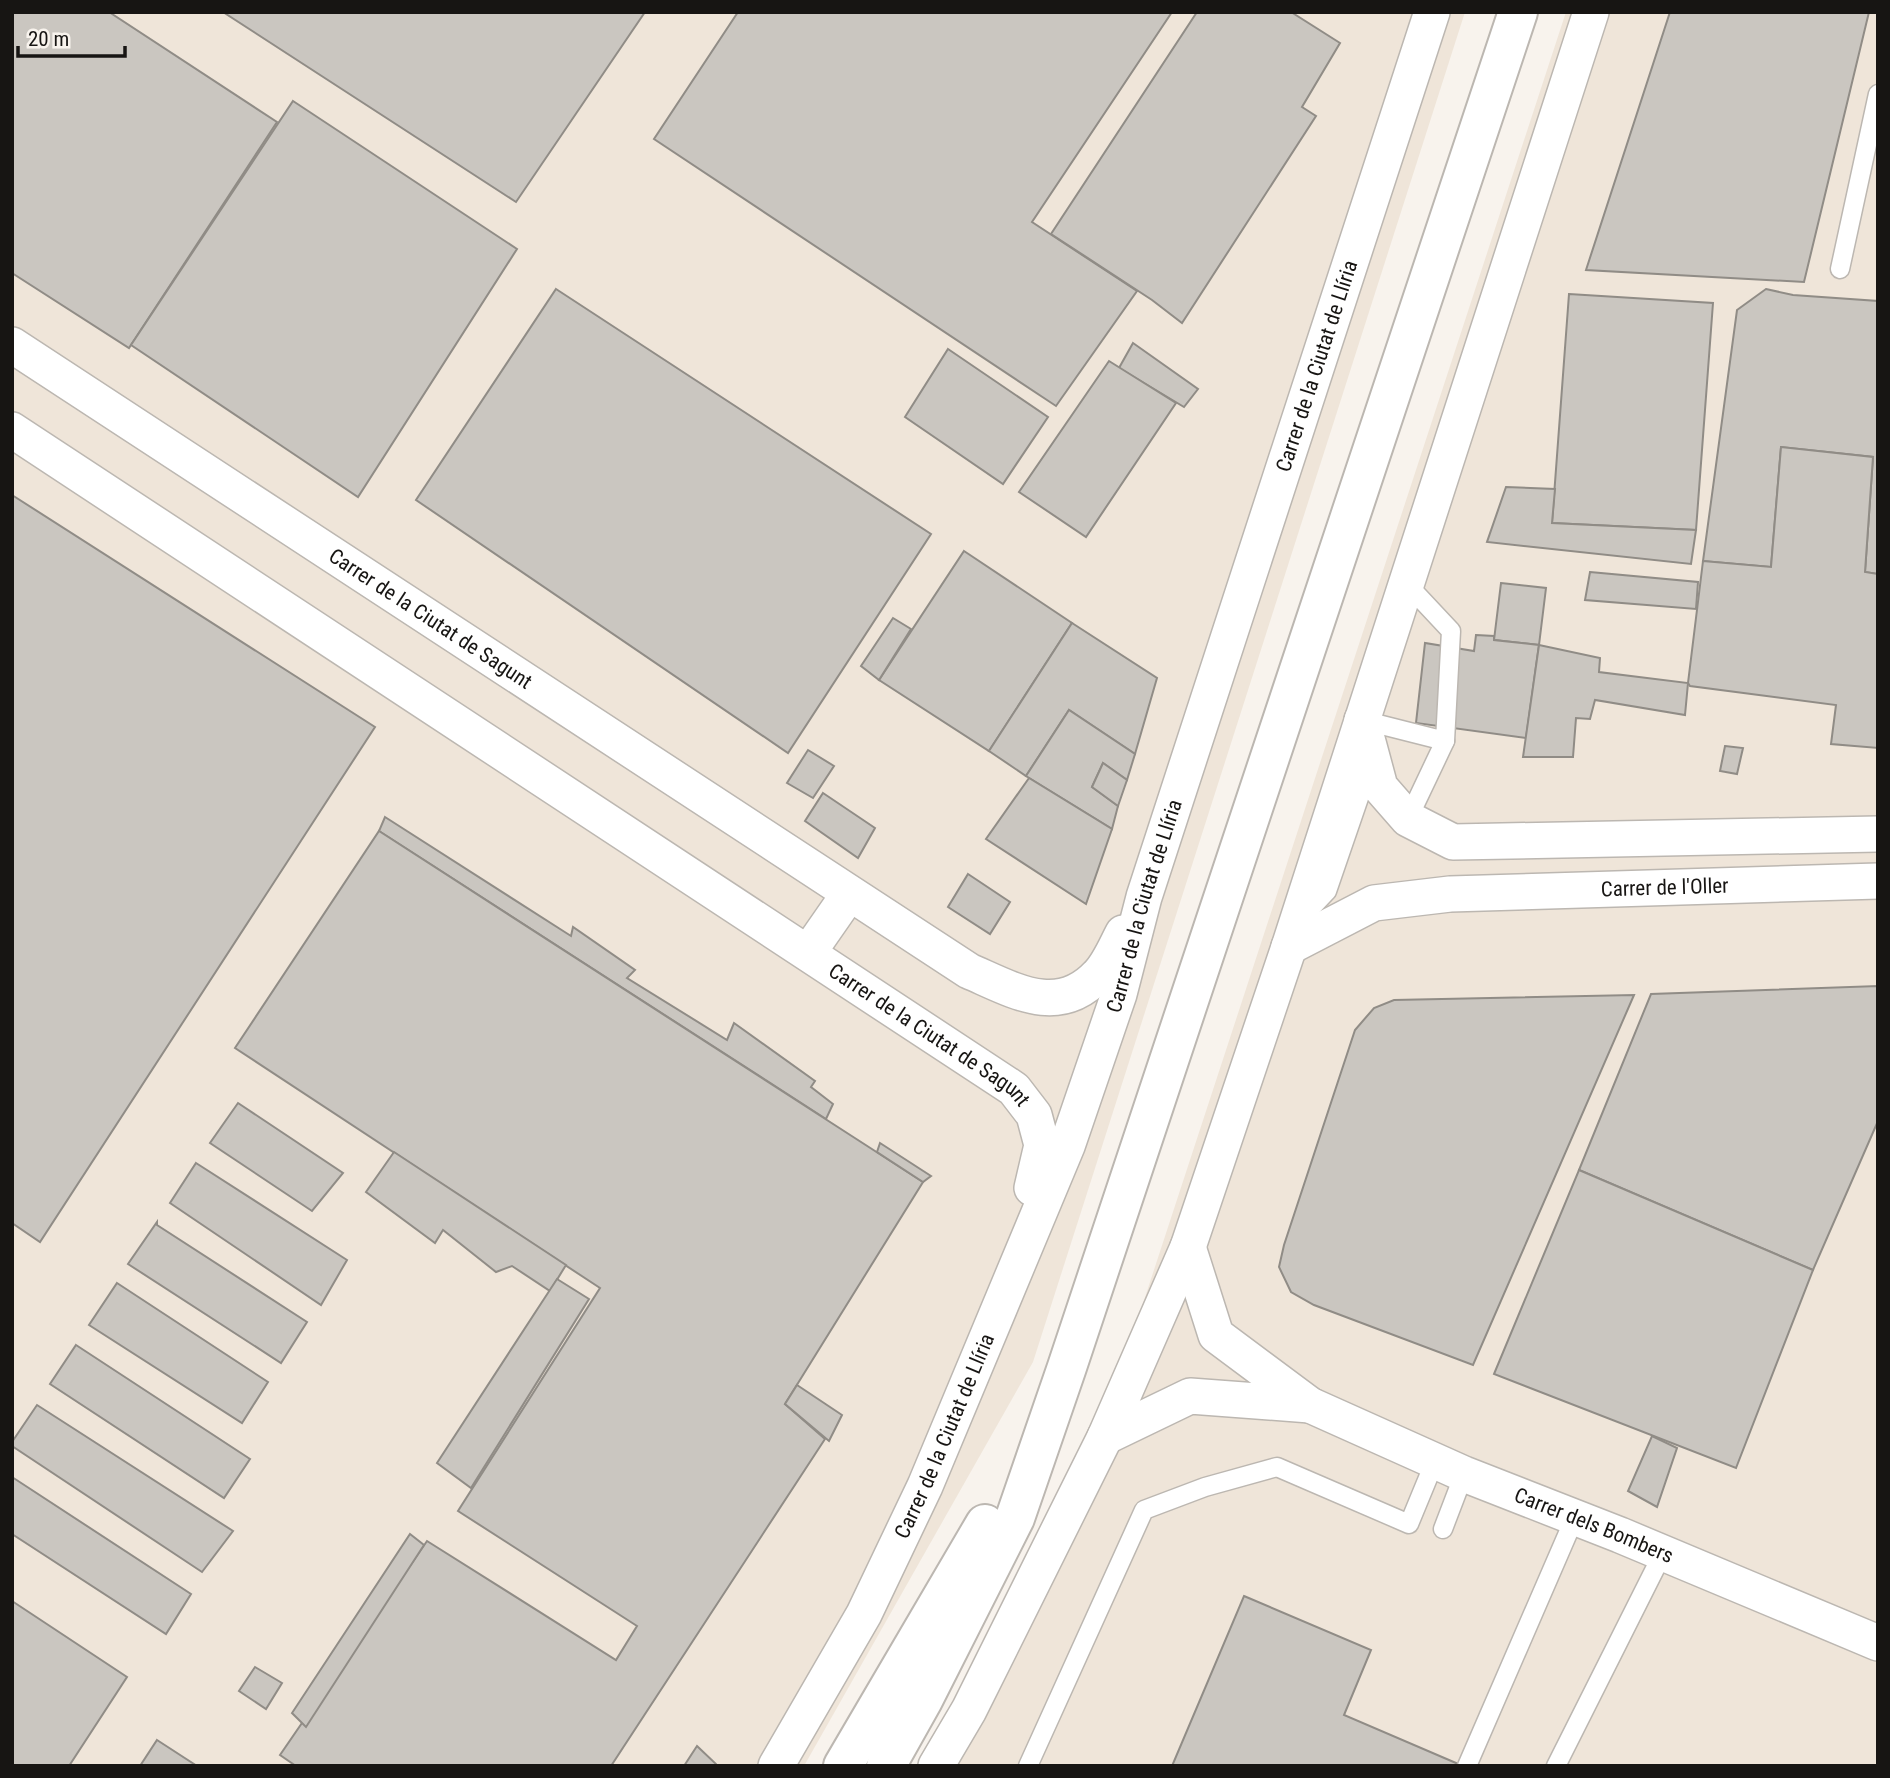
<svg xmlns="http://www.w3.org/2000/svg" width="1890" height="1778" font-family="'Roboto Condensed',sans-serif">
  <rect width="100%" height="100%" fill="#f8f3ed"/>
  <!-- built -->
  <g fill="#efe5d9">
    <polygon points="12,12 1465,12 1033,1362 804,1766 12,1766"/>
    <polygon points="1566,12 1878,12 1878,1766 923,1766 957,1707 1133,1334"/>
  </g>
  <!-- building -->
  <g fill="#cac6c0" stroke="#908c86" stroke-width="2">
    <polygon points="12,12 109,12 277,122 129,348 12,273"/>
    <polygon points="223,12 645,12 516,202"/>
    <polygon points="738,12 1172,12 1032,222 1137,291 1056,406 654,139"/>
    <polygon points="1197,12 1291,12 1340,43 1302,107 1316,116 1182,323 1152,300 1051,234"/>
    <polygon points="1670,12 1869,12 1804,282 1586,270"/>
    <polygon points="293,101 517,249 358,497 131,345"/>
    <polygon points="556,289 931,534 788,753 416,500"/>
    <polygon points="1766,289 1793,295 1878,301 1878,574 1865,572 1873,457 1781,447 1771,567 1703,561 1737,310"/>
    <polygon points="1569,294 1713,303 1696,530 1552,523"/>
    <polygon points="1133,343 1198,389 1184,407 1119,368"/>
    <polygon points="948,349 1048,417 1003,484 905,417"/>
    <polygon points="1109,361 1176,403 1086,537 1019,492"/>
    <polygon points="1781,447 1873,457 1865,572 1878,574 1878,748 1831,744 1836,705 1690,686 1688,683 1703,561 1771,567"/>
    <polygon points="1506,487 1555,489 1552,523 1696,530 1691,564 1487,542"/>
    <polygon points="12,495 375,727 40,1242 12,1223"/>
    <polygon points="964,551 1072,623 989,751 879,680"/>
    <polygon points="1590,572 1698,582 1696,609 1585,600"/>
    <polygon points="1501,583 1546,588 1539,645 1494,640"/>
    <polygon points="893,618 911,629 879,680 861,666"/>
    <polygon points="1072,623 1157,678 1135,754 1069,710 1026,776 989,751"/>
    <polygon points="1476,635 1494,636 1494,640 1539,645 1526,738 1416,723 1425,643 1474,651"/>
    <polygon points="1539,645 1600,658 1599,672 1688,683 1685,715 1595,700 1590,719 1576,718 1573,757 1523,757"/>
    <polygon points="1069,710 1135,754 1127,780 1103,763 1092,787 1118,806 1112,829 1026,776"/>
    <polygon points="1725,746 1743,748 1737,774 1720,771"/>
    <polygon points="808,750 834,766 813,798 787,783"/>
    <polygon points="1103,763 1127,780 1118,806 1092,787"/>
    <polygon points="1029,778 1112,829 1086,904 986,839"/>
    <polygon points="823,793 875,828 858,858 805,821"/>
    <polygon points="385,817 571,936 573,927 635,970 627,978 727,1040 734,1023 815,1081 811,1087 833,1104 826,1119 379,831"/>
    <polygon points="379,831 923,1182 785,1404 825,1439 611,1766 296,1766 280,1755 427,1541 616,1660 637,1626 458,1511 600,1288 235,1048"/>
    <polygon points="968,874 1010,902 990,934 948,907"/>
    <polygon points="1878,986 1878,1121 1813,1270 1579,1170 1651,994"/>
    <polygon points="1634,995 1473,1365 1314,1305 1291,1292 1279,1267 1284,1245 1355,1030 1374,1008 1394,1000"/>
    <polygon points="238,1103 343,1173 312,1211 210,1143"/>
    <polygon points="880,1143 931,1176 923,1182 877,1152"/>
    <polygon points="394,1152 566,1265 550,1291 512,1266 496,1272 443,1230 435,1243 366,1192"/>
    <polygon points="196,1163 347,1260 321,1305 170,1203"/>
    <polygon points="1579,1170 1813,1270 1736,1468 1494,1374"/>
    <polygon points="157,1222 157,1225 307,1322 281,1363 128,1264"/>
    <polygon points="557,1279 589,1299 471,1488 437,1463"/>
    <polygon points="117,1283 268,1382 242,1423 89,1325"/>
    <polygon points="76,1345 250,1459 224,1498 50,1384"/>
    <polygon points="797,1385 842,1415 829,1441 785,1404"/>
    <polygon points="37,1405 233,1531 202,1572 12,1446 12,1442"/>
    <polygon points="1652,1436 1677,1448 1657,1507 1628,1491"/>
    <polygon points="12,1477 191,1594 166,1634 12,1534"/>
    <polygon points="410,1534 424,1545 306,1727 292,1713"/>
    <polygon points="1244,1596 1371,1650 1344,1715 1463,1766 1172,1766"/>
    <polygon points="12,1601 127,1677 69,1766 12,1766"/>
    <polygon points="255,1667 282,1683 266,1709 239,1691"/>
    <polygon points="157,1740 197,1766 140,1766"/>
    <polygon points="697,1746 716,1764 717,1766 684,1766"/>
  </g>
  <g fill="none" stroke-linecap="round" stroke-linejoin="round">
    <defs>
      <g id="lane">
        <polyline points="1840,269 1878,94"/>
        <polyline points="1362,720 1445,741 1451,631 1406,583"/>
        <polyline points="1408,819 1445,741"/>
        <polyline points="1309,910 1327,891 1361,792 1357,762"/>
        <polyline points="1443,1529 1464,1474"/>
        <polyline points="1028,1766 1144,1510 1205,1487 1277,1467 1409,1524 1435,1461"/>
        <polyline points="1467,1766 1575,1517"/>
        <polyline points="1556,1766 1663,1553"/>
      </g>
      <g id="street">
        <path id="s1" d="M 12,345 L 969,971 C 1013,990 1058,1018 1098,975 C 1109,964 1116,946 1123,933"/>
        <path id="s2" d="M 12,430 L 1014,1089 L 1034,1115 L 1042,1145 L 1032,1188"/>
        <polyline points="1362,720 1380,787 1408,819 1453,842 1878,834"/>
        <path id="s3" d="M 1289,947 L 1374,903 L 1450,894 L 1878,881"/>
        <polyline points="808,953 849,894"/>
        <path id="s4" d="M 1188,1247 L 1216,1335 L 1310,1405 L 1464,1474 L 1620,1535 L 1878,1643"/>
        <polyline points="1105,1437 1190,1396 1310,1405"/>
        <path id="s5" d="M 776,1766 L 864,1614 L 925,1486 L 1067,1146 L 1119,994 L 1144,897 L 1432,12"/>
        <polyline points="936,1766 969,1710 1105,1437 1188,1247 1289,947 1591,12"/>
      </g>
      <g id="secondary">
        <polyline points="843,1766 985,1524"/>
        <polyline points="886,1766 923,1700 1015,1518 1067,1367 1518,12"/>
      </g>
    </defs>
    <!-- lane casing -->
    <use href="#lane" stroke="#bcb7b1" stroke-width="21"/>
    <!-- street casing -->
    <use href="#street" stroke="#bcb7b1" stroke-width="38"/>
    <!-- secondary casing -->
    <use href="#secondary" stroke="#bcb7b1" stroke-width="42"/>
    <!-- lane -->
    <use href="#lane" stroke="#fff" stroke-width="18"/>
    <!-- street -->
    <use href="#street" stroke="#fff" stroke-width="35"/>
    <!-- secondary -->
    <use href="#secondary" stroke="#fff" stroke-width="38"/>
  </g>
  <g text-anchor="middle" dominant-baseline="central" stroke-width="7" stroke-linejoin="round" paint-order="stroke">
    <!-- street labels -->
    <g font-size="21" fill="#171513" stroke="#f8f3ed">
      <text stroke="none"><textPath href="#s5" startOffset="1505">Carrer de la Ciutat de Llíria</textPath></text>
      <text stroke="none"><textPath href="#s1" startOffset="500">Carrer de la Ciutat de Sagunt</textPath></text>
      <text stroke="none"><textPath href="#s3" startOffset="387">Carrer de l'Oller</textPath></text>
      <text stroke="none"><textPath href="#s5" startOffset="938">Carrer de la Ciutat de Llíria</textPath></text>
      <text stroke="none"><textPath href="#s2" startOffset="1099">Carrer de la Ciutat de Sagunt</textPath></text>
      <text stroke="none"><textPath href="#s5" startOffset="371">Carrer de la Ciutat de Llíria</textPath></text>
      <text stroke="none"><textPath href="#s4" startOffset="518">Carrer dels Bombers</textPath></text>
    </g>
  </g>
  <!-- border -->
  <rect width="1890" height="1778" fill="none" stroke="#171513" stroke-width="28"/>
  <!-- scale -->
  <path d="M18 46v10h107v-10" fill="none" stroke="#171513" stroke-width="3.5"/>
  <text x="28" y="46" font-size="21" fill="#171513" stroke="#f8f3ed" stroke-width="5" paint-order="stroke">20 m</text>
</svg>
